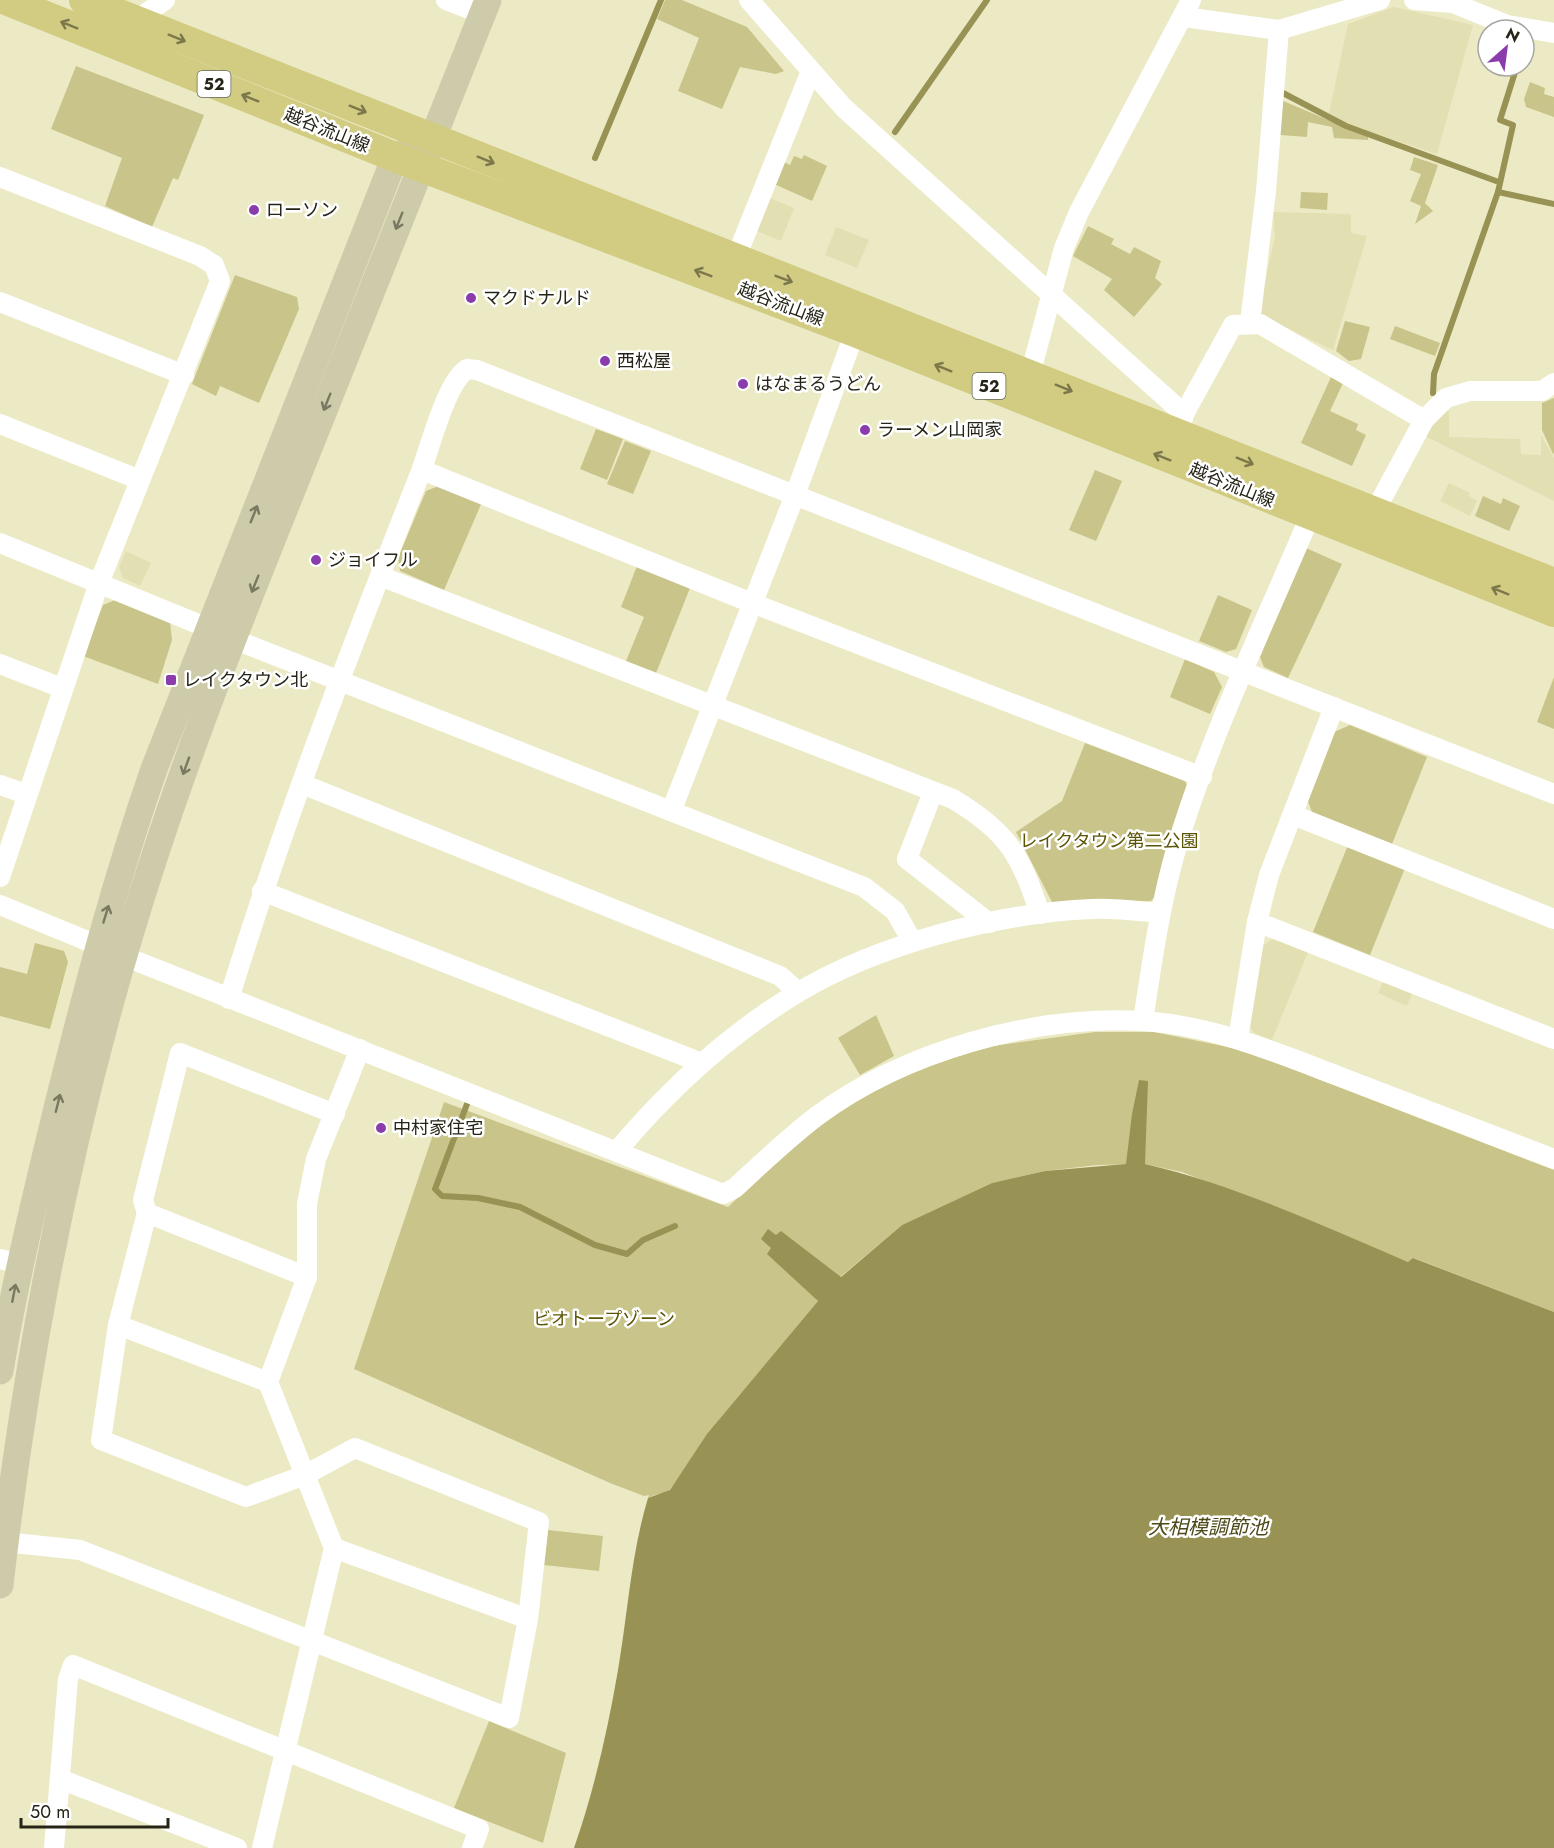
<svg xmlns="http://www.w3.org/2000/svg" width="1554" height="1848" font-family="Jost,'Noto Sans JP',sans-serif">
  <rect width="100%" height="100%" fill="#eceac5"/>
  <!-- built -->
  <g fill="#e2dfb3">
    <polygon points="1394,7 1473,25 1437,154 1348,125 1329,113 1348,24"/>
    <polygon points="767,197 794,208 781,241 754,230"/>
    <polygon points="1273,212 1351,214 1351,233 1367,236 1333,350 1263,317 1259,310 1275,236"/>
    <polygon points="836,227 869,240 857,268 825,255"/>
    <polygon points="1443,410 1449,411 1449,437 1520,439 1521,454 1541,455 1541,435 1554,458 1554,501 1425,436 1429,423"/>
    <polygon points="1449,483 1470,493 1469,496 1477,501 1470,516 1440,501"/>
    <polygon points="126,551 151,563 140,586 123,578 119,567"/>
    <polygon points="1276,937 1308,952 1272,1040 1254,1033 1247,1022 1260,947"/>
    <polygon points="1384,980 1412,993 1407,1006 1378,993"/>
  </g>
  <!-- green -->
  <g fill="#c9c489">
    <polygon points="665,0 682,0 747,27 784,71 776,74 740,67 722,109 678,91 699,38 657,19"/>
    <polygon points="76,66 204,115 178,180 173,178 152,227 105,206 122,158 51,129"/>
    <polygon points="1530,82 1545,88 1544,94 1554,97 1554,117 1526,107 1524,99"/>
    <polygon points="1281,100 1368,137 1368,140 1334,138 1332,127 1308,122 1307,137 1280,135"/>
    <polygon points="804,155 827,166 812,201 774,184 784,162 790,165 794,156 802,159"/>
    <polygon points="1414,157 1438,165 1425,203 1433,211 1415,224 1421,206 1410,201 1421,174 1410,170"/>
    <polygon points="1301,192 1328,193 1327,210 1300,208"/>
    <polygon points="1088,226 1114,239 1111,244 1130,254 1134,247 1161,261 1155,278 1162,284 1134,317 1104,290 1112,279 1073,256"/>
    <polygon points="235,275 297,297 299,309 259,403 220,386 216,396 192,384"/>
    <polygon points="1345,321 1370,327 1361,359 1349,361 1336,351"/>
    <polygon points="1395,326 1440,343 1435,356 1390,339"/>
    <polygon points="1331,377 1343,383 1330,411 1358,424 1356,430 1366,435 1352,466 1301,443"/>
    <polygon points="1554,398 1554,453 1553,454 1542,430 1542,403"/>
    <polygon points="596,429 623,439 607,480 580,469"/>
    <polygon points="625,441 651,451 633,494 607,484"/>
    <polygon points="1095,470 1122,481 1096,541 1069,530"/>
    <polygon points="441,485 482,502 444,590 400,571 398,558 426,491"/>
    <polygon points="1483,496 1501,504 1503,498 1520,506 1509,531 1475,516"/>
    <polygon points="1306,548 1342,564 1288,678 1264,667 1260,657"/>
    <polygon points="637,566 690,588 656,673 626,661 644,617 621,607"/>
    <polygon points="1218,595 1252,610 1236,649 1226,652 1199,641"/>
    <polygon points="115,600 170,622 172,640 158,684 83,656 103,605"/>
    <polygon points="1185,659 1214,672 1222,687 1210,714 1170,697"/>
    <polygon points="1554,677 1554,729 1537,722"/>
    <polygon points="1350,725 1427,757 1392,844 1312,812 1307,799 1332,733"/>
    <polygon points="1085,743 1185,781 1189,790 1157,894 1151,901 1052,902 1016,832 1062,801"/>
    <polygon points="1348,845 1405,868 1370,955 1313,932"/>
    <polygon points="35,943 64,951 68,962 50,1029 0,1016 0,967 27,974"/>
    <polygon points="876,1015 894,1056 860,1075 838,1038"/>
    <path d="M 1095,1032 L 1154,1032 L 1243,1050 L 1554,1170 L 1554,1312 L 1414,1258 L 1408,1262 L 1182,1172 L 1145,1164 L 1097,1165 L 1045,1171 L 992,1183 L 902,1225 L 815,1298 L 818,1301 L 719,1420 L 670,1490 C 663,1495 656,1493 648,1498 L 649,1495 L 644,1496 L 610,1483 L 354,1369 L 444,1102 L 728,1207 L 803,1136 L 853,1102 L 906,1074 L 985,1047 Z"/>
    <polygon points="548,1530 603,1536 599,1571 544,1565"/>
    <polygon points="489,1721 566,1753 543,1843 454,1808"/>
  </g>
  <!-- water -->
  <path fill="#989354" d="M 1139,1080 L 1148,1081 L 1145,1164 C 1236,1185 1322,1226 1408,1262 L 1413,1258 L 1554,1312 L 1554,1848 L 574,1848 C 594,1791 608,1729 618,1670 C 628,1612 631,1554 648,1498 L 670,1490 L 707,1434 L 818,1301 L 767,1254 L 771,1248 L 761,1239 L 768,1229 L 776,1235 L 781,1231 L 841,1277 L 902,1225 L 992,1183 L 1045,1171 L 1126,1164 L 1132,1114 Z"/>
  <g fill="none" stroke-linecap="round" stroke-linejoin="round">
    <!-- stream -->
    <g stroke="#989354" stroke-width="6">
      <polyline points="1283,93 1346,126 1496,181"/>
      <polyline points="895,132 987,0"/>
      <polyline points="595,158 661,0"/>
      <polyline points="1498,192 1554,204"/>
      <polyline points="1433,393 1434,374 1498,192 1513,125 1500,120 1517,66"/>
      <polyline points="467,1104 435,1189 442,1196 478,1198 520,1207 595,1245 627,1254 643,1240 675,1226"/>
    </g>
    <!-- street -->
    <g stroke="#fff" stroke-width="20">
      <polyline points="446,0 482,14"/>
      <polyline points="749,0 844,108 1184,414 1179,435"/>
      <polyline points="1414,0 1453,3 1507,25 1554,33"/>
      <polyline points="1184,17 1279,30 1380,0"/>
      <polyline points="135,21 165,0"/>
      <polyline points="0,177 200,256 214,265 220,281 99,583 0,877"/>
      <polyline points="735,260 811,71"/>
      <polyline points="0,302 184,375"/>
      <polyline points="1250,323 1266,191 1279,30"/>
      <polyline points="1030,375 1064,248 1079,212 1191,0"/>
      <polyline points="1184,414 1233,325 1260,324 1424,420"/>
      <polyline points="0,424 140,480"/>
      <polyline points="422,470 752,603 1202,777"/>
      <polyline points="1374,513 1424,420 1446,398 1470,391 1542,391 1554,383"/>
      <polyline points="0,543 208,628"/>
      <path d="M 380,576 L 953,799 C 1008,832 1020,854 1040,914"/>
      <polyline points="233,639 864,887 895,911 912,941"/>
      <polyline points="0,664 62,688"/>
      <polyline points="302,784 780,976 798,992"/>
      <polyline points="0,785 26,794"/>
      <polyline points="933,792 907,859 989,923"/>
      <polyline points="672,809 795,495 855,332"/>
      <polyline points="1293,815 1554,919"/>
      <polyline points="262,891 702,1063"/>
      <polyline points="0,905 97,945"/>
      <polyline points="1257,922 1554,1039"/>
      <path d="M 126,957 L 723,1194 L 735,1188 C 762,1163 788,1138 817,1116 C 905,1051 1033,1015 1142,1021 C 1211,1025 1275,1052 1338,1076 C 1410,1104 1482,1131 1554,1159"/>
      <path d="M 229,999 C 283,823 350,651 418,479 C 429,453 445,383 467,369 L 477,370 L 1554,794"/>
      <path d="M 1143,1021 C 1152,962 1160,904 1177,846 C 1210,736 1265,623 1310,516"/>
      <polyline points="1238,1039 1257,922 1269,875 1334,707"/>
      <path d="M 617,1151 C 668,1090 728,1035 797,993 C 878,944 998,913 1092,909 C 1114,908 1138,911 1160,913"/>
      <polyline points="0,1259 20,1264"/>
      <polyline points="307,1277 147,1213 143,1200 180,1053 335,1114"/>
      <polyline points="118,1325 268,1382"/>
      <polyline points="5,1542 80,1550 509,1718 528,1619 539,1522 355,1448 305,1475 246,1497 101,1440 118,1325 147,1213"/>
      <polyline points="334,1548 528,1619"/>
      <polyline points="60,1779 237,1848"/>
      <polyline points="54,1848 68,1679 73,1665 479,1829 472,1848"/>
      <polyline points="262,1848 334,1548 268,1382 307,1277 307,1204 316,1159 360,1049"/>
    </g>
    <!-- secondary -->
    <g stroke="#cdcbaa" stroke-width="27">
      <path d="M 0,1371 C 15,1280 37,1190 59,1100 C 87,988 116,878 154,769 L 395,157 L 415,147"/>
      <path d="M 0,1585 C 28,1340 77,1093 154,858 C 200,717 256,580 311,443 C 370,295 428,147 488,0"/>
    </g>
    <!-- primary -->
    <g stroke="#d2cc82" stroke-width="30">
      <polyline points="6,0 395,157 855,332 1554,612"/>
      <polyline points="84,0 1554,583"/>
    </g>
  </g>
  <!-- one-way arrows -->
  <defs><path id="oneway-shaft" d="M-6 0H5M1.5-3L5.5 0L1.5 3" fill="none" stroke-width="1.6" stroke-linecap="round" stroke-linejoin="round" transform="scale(1.5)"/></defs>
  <g stroke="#7c784c">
    <use href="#oneway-shaft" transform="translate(69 25) rotate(-158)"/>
    <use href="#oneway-shaft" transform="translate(177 38) rotate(22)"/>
    <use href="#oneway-shaft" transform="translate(250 98) rotate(-158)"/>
    <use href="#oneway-shaft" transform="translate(358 109) rotate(22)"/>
    <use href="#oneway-shaft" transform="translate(486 160) rotate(22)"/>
    <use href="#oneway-shaft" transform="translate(703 273) rotate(-159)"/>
    <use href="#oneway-shaft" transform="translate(784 279) rotate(21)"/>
    <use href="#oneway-shaft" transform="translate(943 368) rotate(-158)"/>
    <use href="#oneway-shaft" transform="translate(1064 388) rotate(22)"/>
    <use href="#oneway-shaft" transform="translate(1162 457) rotate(-158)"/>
    <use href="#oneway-shaft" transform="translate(1245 461) rotate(22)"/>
    <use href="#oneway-shaft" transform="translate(1500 591) rotate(-158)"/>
  </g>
  <g stroke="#797860">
    <use href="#oneway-shaft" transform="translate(399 221) rotate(112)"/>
    <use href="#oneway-shaft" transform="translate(327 402) rotate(112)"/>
    <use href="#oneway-shaft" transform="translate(254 514) rotate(-68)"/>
    <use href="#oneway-shaft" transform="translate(255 584) rotate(112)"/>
    <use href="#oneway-shaft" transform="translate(186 766) rotate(110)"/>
    <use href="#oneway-shaft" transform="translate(106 914) rotate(-73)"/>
    <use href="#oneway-shaft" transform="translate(58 1103) rotate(-76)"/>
    <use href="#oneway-shaft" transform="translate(14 1293) rotate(-79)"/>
  </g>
  <!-- markers -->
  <g fill="#8b3cac" stroke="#fff" stroke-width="2">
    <circle cx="254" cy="210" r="6"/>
    <circle cx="471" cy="298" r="6"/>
    <circle cx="605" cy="361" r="6"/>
    <circle cx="743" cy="384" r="6"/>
    <circle cx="865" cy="430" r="6"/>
    <circle cx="316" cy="560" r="6"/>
    <rect x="165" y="674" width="12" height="12" rx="3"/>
    <circle cx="381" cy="1128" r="6"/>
  </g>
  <g text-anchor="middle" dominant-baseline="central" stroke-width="5" stroke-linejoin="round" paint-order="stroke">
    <!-- shield labels -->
    <g fill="#fff" stroke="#66665d" stroke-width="1.5">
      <rect x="197.5" y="71" width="33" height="26" rx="4.5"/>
      <rect x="972.5" y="373" width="33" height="26" rx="4.5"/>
    </g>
    <g font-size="16" font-weight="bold" fill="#252417">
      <text x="214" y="84">52</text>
      <text x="989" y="386">52</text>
    </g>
    <!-- street labels -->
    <g font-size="18" fill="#252417" stroke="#fff">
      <text transform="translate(327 130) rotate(22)">越谷流山線</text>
      <text transform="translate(781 304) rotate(21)">越谷流山線</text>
      <text transform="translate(1232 485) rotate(22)">越谷流山線</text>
    </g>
    <!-- poi labels -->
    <g font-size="18" fill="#252417" stroke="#fff" text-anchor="start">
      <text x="266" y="210">ローソン</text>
      <text x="483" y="298">マクドナルド</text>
      <text x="617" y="361">西松屋</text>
      <text x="755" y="384">はなまるうどん</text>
      <text x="877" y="430">ラーメン山岡家</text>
      <text x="328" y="560">ジョイフル</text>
      <text x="183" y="680">レイクタウン北</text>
      <text x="393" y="1128">中村家住宅</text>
    </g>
    <!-- park labels -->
    <g font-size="18" fill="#5c5505" stroke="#fff">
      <text x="1109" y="841">レイクタウン第二公園</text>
      <text x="604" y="1319">ビオトープゾーン</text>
    </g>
    <!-- water labels -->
    <g font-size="20" font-style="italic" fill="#4d4918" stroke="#fff">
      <text x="1208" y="1527">大相模調節池</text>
    </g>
  </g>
  <!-- north arrow -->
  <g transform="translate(1506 48) rotate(28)"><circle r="28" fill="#ffffff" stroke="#a8a7a2" stroke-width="1.5"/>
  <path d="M0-4.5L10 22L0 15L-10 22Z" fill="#8b3cac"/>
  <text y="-9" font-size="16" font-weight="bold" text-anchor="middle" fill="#252417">N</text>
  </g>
  <!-- scale -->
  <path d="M21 1818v9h147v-9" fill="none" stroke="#252417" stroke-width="3"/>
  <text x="30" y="1818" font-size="18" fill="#252417" stroke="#ffffff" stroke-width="4.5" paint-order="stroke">50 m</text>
</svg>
